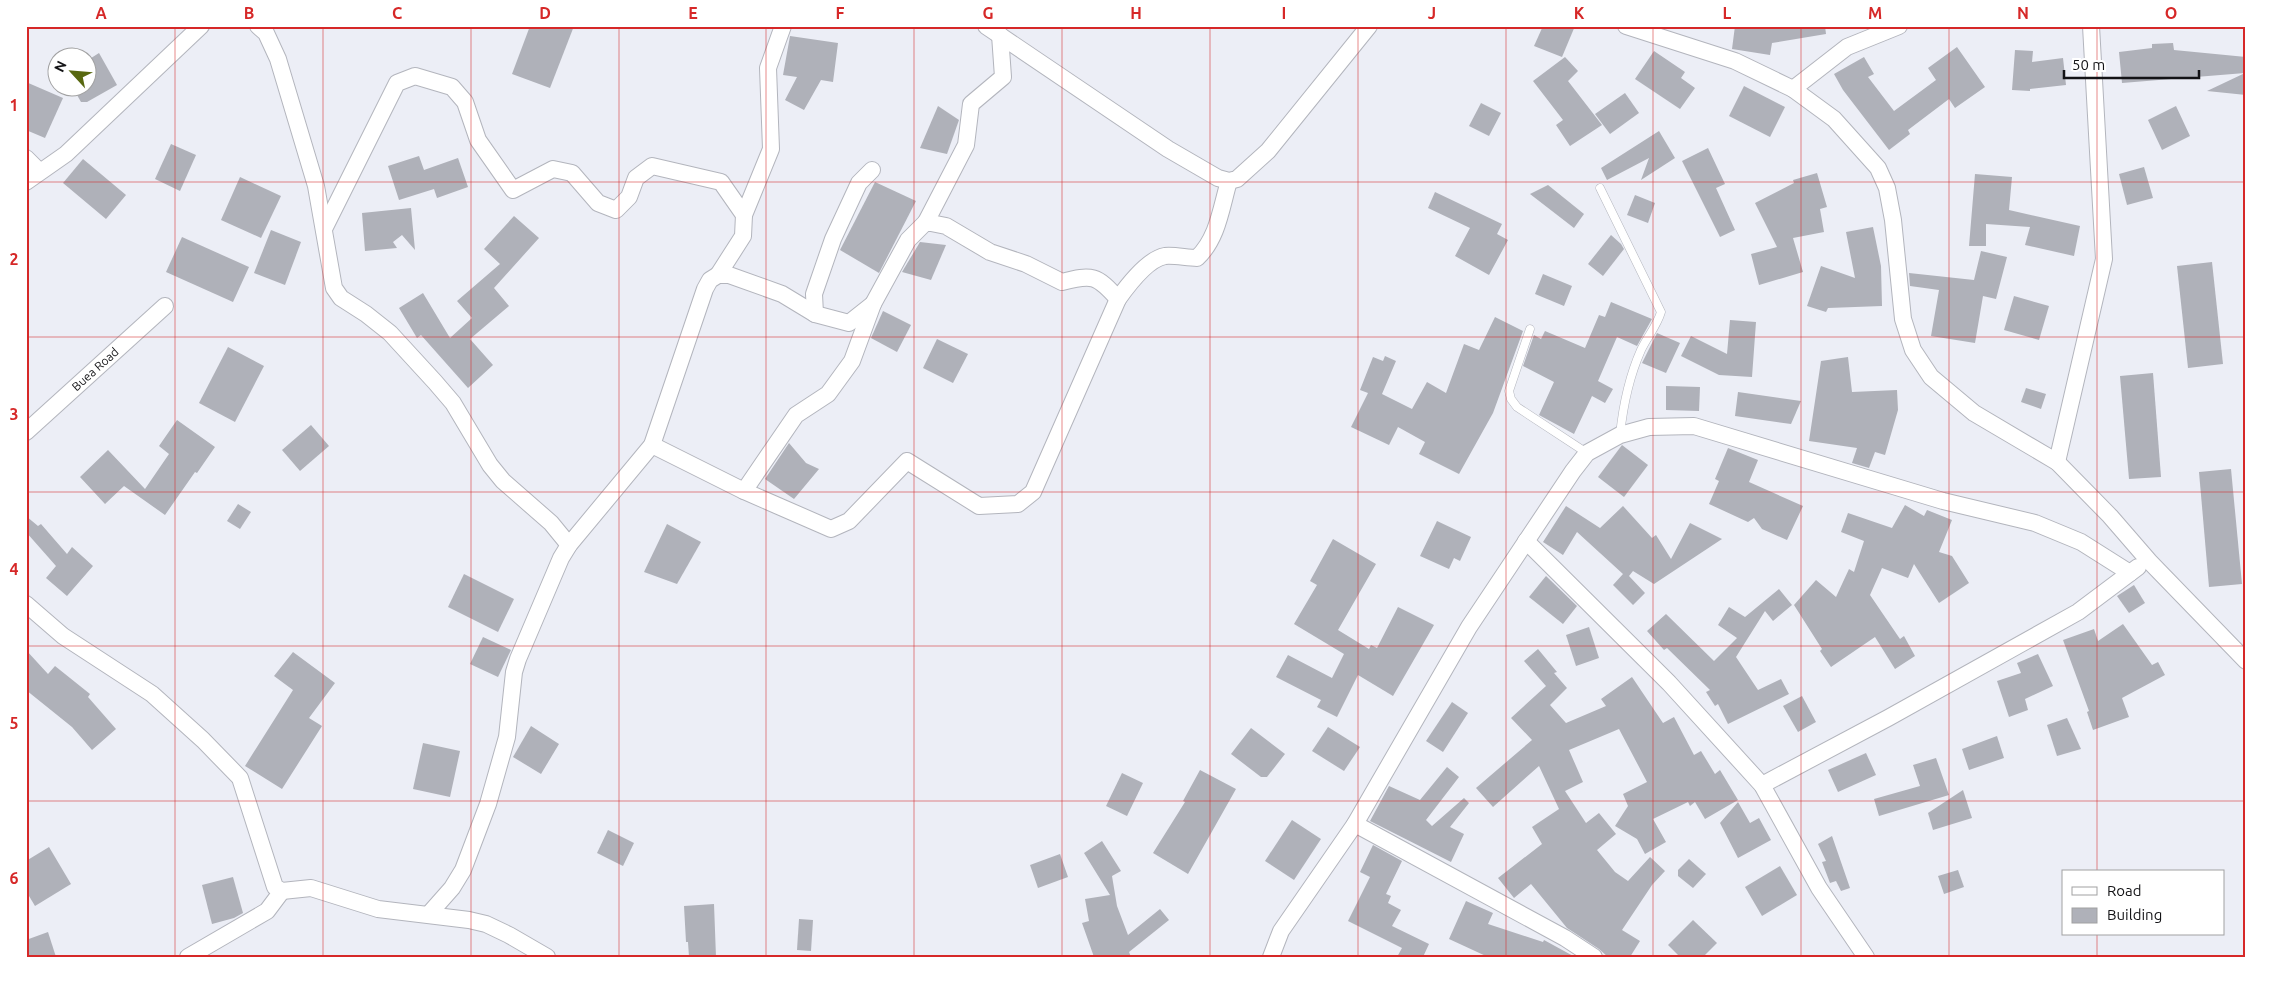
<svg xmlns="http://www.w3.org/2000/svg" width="2272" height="983" font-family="Ubuntu,sans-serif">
  <rect width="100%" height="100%" fill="#eceef6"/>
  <!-- building -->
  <g fill="#afb1b9">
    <polygon points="530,26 574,26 550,88 512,74"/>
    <polygon points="1543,26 1575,26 1562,57 1534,46"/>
    <polygon points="1735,26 1825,26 1826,34 1772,43 1770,55 1732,49"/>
    <polygon points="790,36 838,43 833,82 821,80 804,110 785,100 797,77 783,75"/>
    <polygon points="2173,43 2174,50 2246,57 2246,95 2207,91 2245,73 2122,83 2119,52 2152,48 2152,44"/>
    <polygon points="1957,47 1985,87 1955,108 1949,99 1908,130 1910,134 1889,150 1843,90 1834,74 1864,57 1874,74 1868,77 1894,111 1936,80 1928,68"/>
    <polygon points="2015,50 2033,51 2032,62 2063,58 2066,85 2030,89 2030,91 2012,90"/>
    <polygon points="1654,51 1685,72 1681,78 1695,88 1680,109 1635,79"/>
    <polygon points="99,53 117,85 87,102 81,102 73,88 88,88 88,60"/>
    <polygon points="1565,57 1578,71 1568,81 1602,125 1570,146 1556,125 1563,120 1533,81"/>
    <polygon points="26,82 63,98 45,138 26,130"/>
    <polygon points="1744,86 1785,107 1770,137 1729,116"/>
    <polygon points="1625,93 1639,113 1610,134 1595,114"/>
    <polygon points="1481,103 1501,113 1489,136 1469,126"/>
    <polygon points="938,106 959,120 947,154 920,148"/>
    <polygon points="2176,106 2190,136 2162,150 2148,120"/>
    <polygon points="1659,131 1675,158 1641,180 1649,158 1607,180 1601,168"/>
    <polygon points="171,144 196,155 180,191 155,179"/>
    <polygon points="1708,148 1725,184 1716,188 1735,230 1720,237 1682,161"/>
    <polygon points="419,156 424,170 458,158 468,187 437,198 434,189 399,200 388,166"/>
    <polygon points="83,159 126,195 106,219 63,183"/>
    <polygon points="2144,167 2153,198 2127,205 2119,174"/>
    <polygon points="1817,173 1827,207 1820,209 1824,232 1793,238 1803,272 1759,285 1751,254 1777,247 1755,203 1794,183 1793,180"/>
    <polygon points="1975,174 2012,177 2009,210 2080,226 2074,256 2025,245 2030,227 1986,224 1986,246 1969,246"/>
    <polygon points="240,177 281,196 261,238 221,220"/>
    <polygon points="875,182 916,201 879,273 840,250"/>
    <polygon points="1548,185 1584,214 1574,228 1530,194"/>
    <polygon points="1435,192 1502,224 1497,234 1508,240 1489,275 1455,256 1470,228 1428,208"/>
    <polygon points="1635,195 1655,203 1648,223 1627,215"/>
    <polygon points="411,208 415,250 402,235 393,242 397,248 365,251 362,213"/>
    <polygon points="514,216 539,238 494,288 509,306 470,339 493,365 468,388 421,335 417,338 399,308 423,293 450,338 472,318 457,301 500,264 484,249"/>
    <polygon points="1873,227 1881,266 1882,306 1828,308 1826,312 1807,306 1821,266 1855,278 1846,232"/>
    <polygon points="271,230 301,242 285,285 254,273"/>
    <polygon points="1611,235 1621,244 1624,249 1603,276 1588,264"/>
    <polygon points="182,237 249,267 233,302 166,272"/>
    <polygon points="920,242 946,245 931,280 902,272"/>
    <polygon points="1981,251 2007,257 1996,299 1983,296 1975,343 1931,336 1939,290 1910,286 1909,273 1974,280"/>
    <polygon points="2212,262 2223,364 2188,368 2177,266"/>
    <polygon points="1543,274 1572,286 1564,306 1535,294"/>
    <polygon points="2014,296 2049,306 2039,340 2004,330"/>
    <polygon points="1611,302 1652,319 1637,346 1617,337 1598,381 1613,389 1605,403 1592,396 1574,434 1539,415 1554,382 1523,366 1534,335 1541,339 1545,331 1585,348 1599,315 1605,317"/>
    <polygon points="883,311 911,325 897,352 871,338"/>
    <polygon points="1495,317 1523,331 1493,413 1459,474 1419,454 1425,442 1398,427 1389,445 1351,427 1368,393 1360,390 1373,357 1383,361 1385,356 1396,361 1382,394 1412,409 1427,382 1446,393 1464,344 1479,350"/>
    <polygon points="1730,320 1756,322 1752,377 1719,375 1681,356 1691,336 1727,354"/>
    <polygon points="1657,333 1680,343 1666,373 1642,363"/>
    <polygon points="937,339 968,354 953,383 923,368"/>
    <polygon points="228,347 264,366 235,422 199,403"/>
    <polygon points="1848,357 1852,392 1897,390 1898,410 1885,455 1875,452 1869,468 1852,463 1857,448 1809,441 1821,361"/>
    <polygon points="2153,373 2161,477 2129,479 2120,376"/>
    <polygon points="1666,386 1700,387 1699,411 1666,410"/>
    <polygon points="2026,388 2046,394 2041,409 2021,402"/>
    <polygon points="1738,392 1801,401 1791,424 1735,416"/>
    <polygon points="177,420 215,447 197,473 195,472 165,515 124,486 105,504 80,477 108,450 145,489 169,454 159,446"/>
    <polygon points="311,425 329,446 300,471 282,450"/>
    <polygon points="789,443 806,463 819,469 794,499 765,479"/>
    <polygon points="1622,445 1648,465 1624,497 1598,477"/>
    <polygon points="1728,448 1758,460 1749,482 1803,506 1787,540 1762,529 1754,518 1748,522 1709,504 1719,481 1715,479"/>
    <polygon points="2231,469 2242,584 2209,587 2199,472"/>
    <polygon points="238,504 251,512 240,529 227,521"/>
    <polygon points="1905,505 1924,516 1927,510 1952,520 1939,552 1952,556 1969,583 1939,603 1914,564 1908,578 1882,568 1870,595 1900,639 1904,636 1915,656 1895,669 1875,637 1831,667 1820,651 1822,649 1794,605 1816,580 1836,597 1849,569 1854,572 1864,541 1841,532 1848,513 1892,528"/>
    <polygon points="1566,506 1600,528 1623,506 1652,538 1656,535 1671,559 1690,523 1722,539 1654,584 1633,571 1629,576 1645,593 1633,605 1613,585 1623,574 1577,532 1563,555 1543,542"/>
    <polygon points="26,516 38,526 41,524 67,554 72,547 93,566 67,596 46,578 56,566 26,532"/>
    <polygon points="1437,521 1471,537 1460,561 1454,558 1449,569 1420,556"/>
    <polygon points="667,524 701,542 677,584 644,572"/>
    <polygon points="1333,539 1376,564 1338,630 1369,649 1371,645 1377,648 1398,607 1434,625 1393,696 1358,675 1337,717 1317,707 1321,700 1276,677 1288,655 1332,678 1344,654 1294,624 1317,585 1310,581"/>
    <polygon points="464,574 514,599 498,632 448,607"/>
    <polygon points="1546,576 1577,606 1563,624 1529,597"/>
    <polygon points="2134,585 2145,603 2129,613 2117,596"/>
    <polygon points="1779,589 1792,605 1773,621 1765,611 1736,657 1758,690 1781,679 1789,694 1728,724 1718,704 1715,706 1706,692 1710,690 1667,648 1664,650 1647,631 1666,614 1714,661 1737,638 1718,625 1729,607 1745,617"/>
    <polygon points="2123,624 2152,665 2158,662 2165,675 2122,698 2129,717 2093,730 2087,712 2089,711 2063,640 2094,629 2098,641"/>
    <polygon points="1589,627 1599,658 1576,666 1566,635"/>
    <polygon points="483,637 511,650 498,677 470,664"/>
    <polygon points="1538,649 1557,672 1554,673 1567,688 1550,705 1566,723 1606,706 1601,699 1632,677 1663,723 1674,717 1694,755 1701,751 1715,774 1720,770 1738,800 1705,819 1695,802 1690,806 1688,802 1653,819 1666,842 1645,854 1637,839 1615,826 1628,806 1623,794 1647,782 1619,729 1569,750 1583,782 1565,791 1586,823 1599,813 1616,834 1597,850 1615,872 1628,881 1650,857 1665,871 1652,885 1622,930 1640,941 1630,957 1608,957 1599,949 1567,928 1531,884 1514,898 1498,878 1542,844 1532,827 1559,809 1539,766 1493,807 1476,788 1532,740 1511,718 1546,686 1524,661"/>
    <polygon points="26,650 48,674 55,666 90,694 88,697 116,729 92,750 72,727 26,690"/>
    <polygon points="293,652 335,683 309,718 322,726 282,789 245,766 293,690 274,676"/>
    <polygon points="2038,654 2053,686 2025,699 2028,710 2009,717 1997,681 2021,673 2017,663"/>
    <polygon points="1802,696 1816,722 1798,732 1783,706"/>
    <polygon points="1452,702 1468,713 1443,752 1426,741"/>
    <polygon points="2067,718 2081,749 2057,756 2047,725"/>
    <polygon points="531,726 559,744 541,774 513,757"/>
    <polygon points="1328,727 1360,747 1344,771 1312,751"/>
    <polygon points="1251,728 1285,754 1267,777 1261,777 1231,754"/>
    <polygon points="1997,736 2004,758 1969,770 1962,749"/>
    <polygon points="423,743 460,751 450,797 413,789"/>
    <polygon points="1866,753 1876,775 1838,792 1828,770"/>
    <polygon points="1936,758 1949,795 1879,816 1874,799 1920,786 1913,765"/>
    <polygon points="1447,767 1459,777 1426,820 1432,826 1464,798 1469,803 1450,827 1464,834 1451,862 1370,821 1389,786 1420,800"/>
    <polygon points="1200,770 1236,789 1188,874 1153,853 1185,802 1183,801"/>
    <polygon points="1122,773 1143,783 1127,816 1106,806"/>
    <polygon points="1963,790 1972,818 1933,830 1928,813"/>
    <polygon points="1738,802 1750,823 1759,818 1771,840 1738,858 1720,823"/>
    <polygon points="1292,820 1321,839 1294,880 1265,861"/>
    <polygon points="608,830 634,843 623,866 597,853"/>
    <polygon points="1832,836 1850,888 1841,891 1836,881 1830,883 1822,862 1826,861 1818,844"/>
    <polygon points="1102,841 1121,871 1112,876 1117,906 1128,935 1160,909 1169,920 1129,952 1131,957 1094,957 1082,923 1089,921 1085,899 1110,895 1084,853"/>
    <polygon points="1373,845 1402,861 1386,894 1391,896 1388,903 1401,910 1392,926 1429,944 1423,957 1397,957 1402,948 1348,921 1370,877 1360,872"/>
    <polygon points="49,847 71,884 35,906 26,891 26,861"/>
    <polygon points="1060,854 1068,877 1038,888 1030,865"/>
    <polygon points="1689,859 1706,874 1693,888 1678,876 1678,870"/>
    <polygon points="1780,866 1797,895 1762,916 1745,887"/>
    <polygon points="1958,870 1964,887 1944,894 1938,876"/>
    <polygon points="233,877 243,913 234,918 212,924 202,885"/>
    <polygon points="1466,901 1493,913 1488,924 1543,942 1544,940 1575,957 1488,957 1449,939"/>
    <polygon points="714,904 716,957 689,957 688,942 686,942 684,906"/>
    <polygon points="799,919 813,920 811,951 797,950"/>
    <polygon points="1693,920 1717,943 1703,957 1680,957 1668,945"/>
    <polygon points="48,932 56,957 26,957 26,940"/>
  </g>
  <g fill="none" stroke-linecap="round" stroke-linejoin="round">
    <defs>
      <g id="lane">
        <path d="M 1600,188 L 1661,312 C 1657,326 1647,337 1641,350 C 1629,377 1623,406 1620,435"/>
        <polyline points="1530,329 1509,391 1511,399 1517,407 1587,453"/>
      </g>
      <g id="street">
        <polyline points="258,26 266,33 278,59 316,186 334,288 341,298 366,314 390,333 435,382 453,403 490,465 503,481 551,523 569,545"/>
        <polyline points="986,26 1168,149 1218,178 1229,181 1237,179 1268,151 1369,26"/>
        <polyline points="1626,26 1735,61 1793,89 1834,119 1878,168 1887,188 1893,220 1903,319 1913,350 1931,377 1974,413 2057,462 2110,516 2149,561 2246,661"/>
        <polyline points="1793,89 1847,47 1899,26"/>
        <polyline points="26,158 39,171"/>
        <polyline points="26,182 66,154 201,26"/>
        <polyline points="744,215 771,149 768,68 783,26"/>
        <polyline points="926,222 966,145 971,104 1003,77 1000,35"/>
        <polyline points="324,229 397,83 415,76 452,87 465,102 478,140 513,190 553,169 572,173 598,203 616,210 629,197 636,178 652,166 721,182 744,215 743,236 718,275"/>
        <polyline points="815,314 814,294 833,239 859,183 872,170"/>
        <polyline points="26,432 165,306"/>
        <polyline points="652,445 744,491 831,529 849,521 907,461 979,506 1018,504 1033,492 1118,299"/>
        <polyline points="2057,462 2104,259 2091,26"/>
        <polyline points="744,491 796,415 828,394 852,361 873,304"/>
        <polyline points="1526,541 1669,683 1762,785 1819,888 1866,957"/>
        <polyline points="26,604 63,636 152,694 203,740 240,778 275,887 282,891 311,888 378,909 469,920 486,924 509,935 547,957"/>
        <polyline points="1762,785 1888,718 2078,612 2138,567"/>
        <polyline points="1355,824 1565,938 1594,957"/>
        <path d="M 429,914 L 452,888 L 463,870 L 488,804 L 507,737 L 514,672 L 518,659 L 561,558 L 569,545 L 652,445 L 705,289 L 710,280 L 718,275 L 729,275 L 782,294 L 815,314 L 849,323 L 873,304 L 908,240 L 926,222 L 946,226 L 990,252 L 1026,264 L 1062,282 C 1092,274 1097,275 1118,299 C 1128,285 1148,259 1165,256 C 1175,255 1187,258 1197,258 C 1218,238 1221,208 1229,181"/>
        <polyline points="188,957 267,911 282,891"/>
        <polyline points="1271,957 1281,931 1355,824 1469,627 1573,471 1587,453 1620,435 1649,427 1694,426 1943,501 2035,523 2081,542 2130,573"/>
      </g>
    </defs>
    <!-- lane casing -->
    <use href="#lane" stroke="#b3b5bd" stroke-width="9"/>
    <!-- street casing -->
    <use href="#street" stroke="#b3b5bd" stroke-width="18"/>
    <!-- lane -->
    <use href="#lane" stroke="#fff" stroke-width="8"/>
    <!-- street -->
    <use href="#street" stroke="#fff" stroke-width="16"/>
  </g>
  <!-- grid -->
  <path fill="none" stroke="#d62828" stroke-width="1" stroke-opacity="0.55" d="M 175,26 L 175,957M 323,26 L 323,957M 471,26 L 471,957M 619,26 L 619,957M 766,26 L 766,957M 914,26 L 914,957M 1062,26 L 1062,957M 1210,26 L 1210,957M 1358,26 L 1358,957M 1506,26 L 1506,957M 1653,26 L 1653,957M 1801,26 L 1801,957M 1949,26 L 1949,957M 2097,26 L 2097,872M 26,182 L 2246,182M 26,337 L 2246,337M 26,492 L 2246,492M 26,646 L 2246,646M 26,801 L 2246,801M 2097,934 L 2097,957"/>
  <g text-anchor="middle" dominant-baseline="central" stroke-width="4" stroke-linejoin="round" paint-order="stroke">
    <!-- street labels -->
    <g font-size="12" fill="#131316" stroke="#fff">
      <text transform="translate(95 369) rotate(-42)">Buea Road</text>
    </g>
  </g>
  <!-- border -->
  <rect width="2272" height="983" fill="none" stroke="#ffffff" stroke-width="55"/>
  <!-- legend -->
  <rect x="2062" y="870" width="162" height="65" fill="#ffffff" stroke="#a1a1a2"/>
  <rect x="2072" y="887" width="25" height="8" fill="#ffffff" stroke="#a1a1a2"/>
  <text x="2107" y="896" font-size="15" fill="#131316">Road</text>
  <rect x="2072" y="908" width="25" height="15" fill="#afb1b9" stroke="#a1a1a2"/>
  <text x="2107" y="920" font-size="15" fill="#131316">Building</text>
  <!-- north arrow -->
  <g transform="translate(72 72) rotate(296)"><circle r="24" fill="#ffffff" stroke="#a1a1a2"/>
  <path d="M0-4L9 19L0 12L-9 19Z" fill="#586810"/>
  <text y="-8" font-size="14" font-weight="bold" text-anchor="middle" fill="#131316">N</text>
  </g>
  <!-- scale -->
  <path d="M2064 70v8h135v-8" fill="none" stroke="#131316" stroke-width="2.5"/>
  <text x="2072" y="70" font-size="15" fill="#131316" stroke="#ffffff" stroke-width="4" paint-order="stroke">50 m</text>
  <rect x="28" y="28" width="2216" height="928" fill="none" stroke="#d62828" stroke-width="2"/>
  <g font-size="16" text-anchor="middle" font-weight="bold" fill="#d62828">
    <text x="101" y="19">A</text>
    <text x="249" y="19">B</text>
    <text x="397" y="19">C</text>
    <text x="545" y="19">D</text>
    <text x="693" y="19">E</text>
    <text x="840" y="19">F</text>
    <text x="988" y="19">G</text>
    <text x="1136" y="19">H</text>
    <text x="1284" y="19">I</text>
    <text x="1432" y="19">J</text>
    <text x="1579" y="19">K</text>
    <text x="1727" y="19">L</text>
    <text x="1875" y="19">M</text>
    <text x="2023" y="19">N</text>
    <text x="2171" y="19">O</text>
    <text x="14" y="111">1</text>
    <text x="14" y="265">2</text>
    <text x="14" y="420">3</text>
    <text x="14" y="575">4</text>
    <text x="14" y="729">5</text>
    <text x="14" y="884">6</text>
  </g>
</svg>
